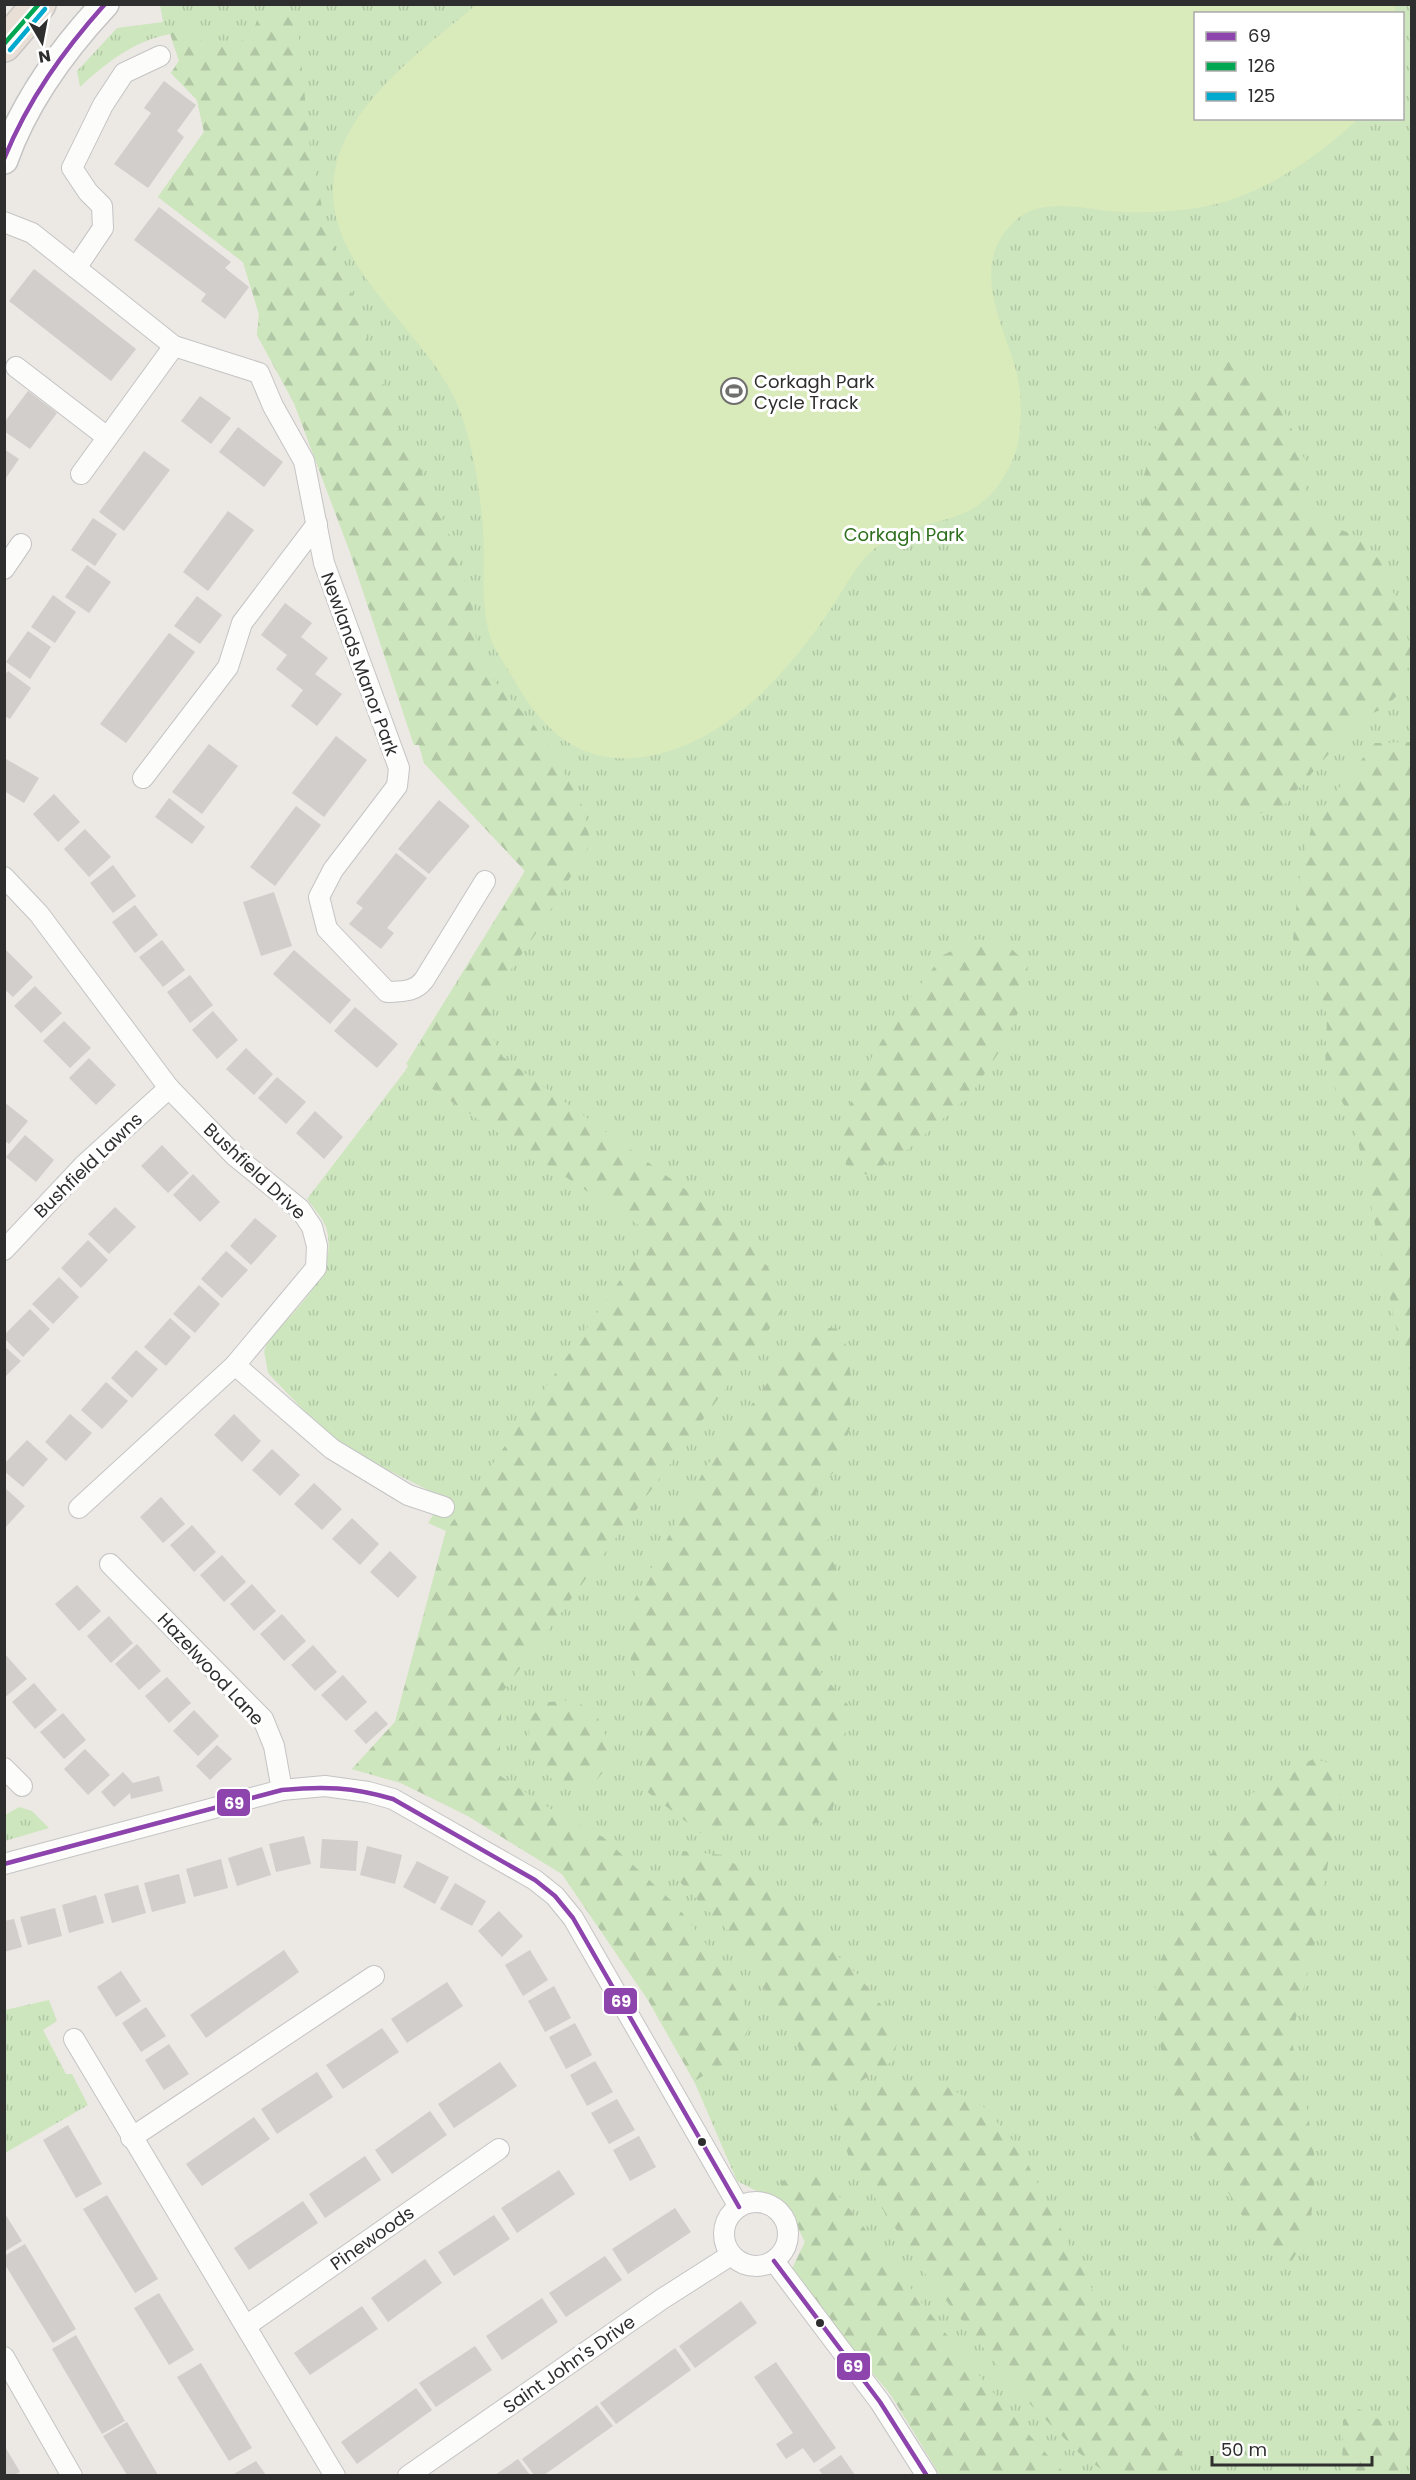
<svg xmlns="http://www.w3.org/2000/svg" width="1416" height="2480" font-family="Poppins,sans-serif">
  <defs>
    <pattern id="grass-tufts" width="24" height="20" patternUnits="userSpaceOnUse" patternTransform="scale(1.5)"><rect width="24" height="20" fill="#cee6be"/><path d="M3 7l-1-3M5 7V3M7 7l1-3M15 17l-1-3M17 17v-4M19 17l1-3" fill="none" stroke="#b1c6a4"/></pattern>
    <pattern id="forest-firs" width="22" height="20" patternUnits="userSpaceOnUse" patternTransform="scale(1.5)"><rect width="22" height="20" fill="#cee6be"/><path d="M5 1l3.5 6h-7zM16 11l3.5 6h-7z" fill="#b1c6a4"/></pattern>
  </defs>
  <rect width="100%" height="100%" fill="#ece8e4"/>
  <!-- grass -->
  <g fill="url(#grass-tufts)" fill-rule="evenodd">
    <path d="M 160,5 L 1411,5 L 1411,2475 L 940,2475 L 891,2395 L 790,2273 L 805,2242 L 788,2207 L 737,2181 L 694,2081 L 648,2000 L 562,1874 L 468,1816 L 401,1783 L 352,1769 L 395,1722 L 446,1531 L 428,1523 L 444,1498 L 336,1444 L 268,1373 L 264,1351 L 268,1341 C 293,1311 338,1275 327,1231 C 325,1220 313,1208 307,1199 L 405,1071 L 617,1210 L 406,1064 L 525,871 L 424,763 L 419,745 L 414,745 L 350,552 L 294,403 L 257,335 L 259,314 L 243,262 L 158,197 L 204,132 L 197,100 L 171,73 L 179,61 L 170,34 C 134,41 107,62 80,87 L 77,71 L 117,28 L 163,22 ZM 1196,14 L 1402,14 L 1402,118 L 1196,118 Z"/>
    <polygon points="19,1807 32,1811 49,1828 5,1841 5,1815"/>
    <polygon points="49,2000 57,2021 43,2030 66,2074 72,2074 88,2105 5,2153 5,2010"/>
  </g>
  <!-- forest -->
  <g fill="url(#forest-firs)">
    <path d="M 287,15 L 298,30 L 310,148 L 323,212 L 405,446 L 418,464 L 454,545 L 472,604 L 477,648 L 484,667 L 496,683 L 534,725 L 554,755 L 581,802 L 591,843 L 539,929 L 492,997 L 489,1032 L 503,1057 L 733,1224 L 764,1261 L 782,1292 L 781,1313 L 502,1693 L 499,1775 L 554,1811 L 603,1837 L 677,1906 L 723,1966 L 753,2020 L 735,2058 L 694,2081 L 648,2000 L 562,1874 L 468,1816 L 401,1783 L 352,1769 L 395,1722 L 446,1531 L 652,1234 L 405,1071 L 525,871 L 424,763 L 419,745 L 414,745 L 350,552 L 294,403 L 257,335 L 259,314 L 243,262 L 158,197 L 204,132 L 197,100 L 171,73 L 179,61 L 170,33 L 185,30 C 207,49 224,46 251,38 L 258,17 Z"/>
    <polygon points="1227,357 1270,378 1306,463 1305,504 1322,522 1354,535 1382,562 1401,613 1411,652 1403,690 1383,709 1360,718 1285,804 1259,814 1229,806 1165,726 1165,665 1173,634 1143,600 1135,568 1149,439 1178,398 1203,374"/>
    <polygon points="1411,742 1412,742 1411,1373 1398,1337 1355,1127 1325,1068 1327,1017 1320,986 1293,939 1299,880 1313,820 1375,743"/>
    <polygon points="978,939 1008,946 1028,964 1025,997 1003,1046 971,1094 906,1151 867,1175 846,1165 841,1133 858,1081 895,1018 943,955"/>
    <polygon points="809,1326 839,1329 850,1354 850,1428 837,1468 816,1493 841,1587 842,1641 817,1668 848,1705 842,1779 828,1822 701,1833 646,1791 646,1714 625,1638 631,1606 706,1467"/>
    <path d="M 575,1700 L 597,1716 L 609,1744 L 608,1766 L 595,1782 L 569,1791 C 535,1768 526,1760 530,1717 L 548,1702 Z"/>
    <polygon points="1313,1759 1335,1764 1341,1785 1314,1948 1291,2038 1306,2103 1316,2166 1310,2229 1289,2266 1254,2235 1170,2097 1156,2022 1155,1973 1199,1874 1247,1796"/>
    <polygon points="683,1851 723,1855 761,1884 857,1974 900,2029 893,2061 858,2083 814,2084 797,2044 733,1936 673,1875"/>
    <polygon points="938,2082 984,2107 1020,2149 1124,2351 1185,2460 1186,2475 1109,2475 1079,2453 1020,2394 926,2275 849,2158 834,2107 889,2083"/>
    <path d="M 812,2168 C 843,2196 865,2230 891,2263 C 947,2335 1003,2409 1066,2475 L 940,2475 L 891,2395 L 790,2273 L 805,2242 L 788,2207 L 780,2182 Z"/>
    <polygon points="1359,2409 1411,2437 1411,2462 1392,2475 1342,2475 1343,2420"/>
  </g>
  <!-- pitch -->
  <path fill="#d9eabb" d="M 476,5 L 1394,4 L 1396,13 L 1196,14 L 1196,118 L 1358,119 C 1315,159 1258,199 1197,208 C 1175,211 1148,213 1125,212 C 1085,211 1039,192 1009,227 C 970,271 1005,327 1017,374 C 1022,397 1023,433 1014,456 C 983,532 938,510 883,543 C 859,557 847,585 832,607 C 788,673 725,745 643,757 C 580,766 542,730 513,678 C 506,666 497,654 492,642 C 479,607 486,566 483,529 C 480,489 473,445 459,408 C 428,329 313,262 336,166 C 352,99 426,47 476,5 Z"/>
  <!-- building -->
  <g fill="#d1cecb">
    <polygon points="164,81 196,105 177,131 184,137 148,188 114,164 151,113 144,108"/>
    <polygon points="159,207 231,262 225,268 249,287 225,319 201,301 206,294 134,240"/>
    <polygon points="34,269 136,349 111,381 9,301"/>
    <polygon points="28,391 57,413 30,449 4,431 4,423"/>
    <polygon points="200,396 231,418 211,444 181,421"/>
    <polygon points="238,427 283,462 264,487 219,452"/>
    <polygon points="4,449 19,459 4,481"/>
    <polygon points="144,451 170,470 124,531 99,512"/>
    <polygon points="228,511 254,530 208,591 183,572"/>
    <polygon points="93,518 117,534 95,566 71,550"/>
    <polygon points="87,565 111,582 89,613 65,597"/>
    <polygon points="53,595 76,612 55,643 31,627"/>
    <polygon points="197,596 222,615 200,644 174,626"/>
    <polygon points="285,603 312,623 301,637 328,658 315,674 342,694 317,726 291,706 303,690 276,669 287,655 261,635"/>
    <polygon points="28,631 51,647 30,679 6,662"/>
    <polygon points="169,633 195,652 126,743 100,724"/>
    <polygon points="8,671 31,688 10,719 4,716 4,676"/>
    <polygon points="336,736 367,760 324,817 292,793"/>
    <polygon points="209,744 238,766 202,814 172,792"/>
    <polygon points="6,759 39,778 24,803 4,791"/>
    <polygon points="54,794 80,822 58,842 33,814"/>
    <polygon points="169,798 205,827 192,844 155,817"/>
    <polygon points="439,800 470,826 429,874 398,849"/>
    <polygon points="296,806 321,825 275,886 250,867"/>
    <polygon points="85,829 111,857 89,877 64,849"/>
    <polygon points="396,853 427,878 387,928 394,933 381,949 349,924 363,908 356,903"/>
    <polygon points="113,865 136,896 113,913 90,883"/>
    <polygon points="274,892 292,946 261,956 243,902"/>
    <polygon points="135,905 158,935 135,953 112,922"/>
    <polygon points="162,940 185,970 163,987 139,957"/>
    <polygon points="6,950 33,977 13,997 4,989"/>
    <polygon points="294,950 351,1000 330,1024 273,974"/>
    <polygon points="190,975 213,1005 190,1023 167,992"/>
    <polygon points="35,986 62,1013 41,1033 14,1006"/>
    <polygon points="355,1007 398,1044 377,1068 334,1031"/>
    <polygon points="213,1011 238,1040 217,1059 192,1030"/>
    <polygon points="64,1021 91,1048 70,1068 43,1041"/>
    <polygon points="246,1048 273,1074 254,1095 226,1069"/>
    <polygon points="89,1058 116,1085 96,1105 69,1078"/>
    <polygon points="277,1077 306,1102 286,1124 258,1098"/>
    <polygon points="4,1102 28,1121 9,1144 4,1140"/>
    <polygon points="315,1111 343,1137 324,1159 296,1133"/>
    <polygon points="25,1135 54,1160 36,1182 6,1157"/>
    <polygon points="162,1145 189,1173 168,1193 141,1166"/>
    <polygon points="193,1174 220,1202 200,1222 173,1195"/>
    <polygon points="115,1207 136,1227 109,1254 88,1234"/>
    <polygon points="255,1218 277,1236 251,1265 230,1246"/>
    <polygon points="88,1240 108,1260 81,1288 61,1268"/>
    <polygon points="226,1251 248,1270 222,1298 201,1279"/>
    <polygon points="59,1277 79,1297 53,1324 32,1304"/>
    <polygon points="199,1285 220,1304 195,1333 173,1314"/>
    <polygon points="30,1309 50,1329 23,1357 4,1338 4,1335"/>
    <polygon points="170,1318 191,1337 166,1366 144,1347"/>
    <polygon points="4,1346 21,1361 4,1378"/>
    <polygon points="136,1350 158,1369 132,1398 111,1378"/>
    <polygon points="106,1382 128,1401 102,1429 81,1410"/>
    <polygon points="70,1414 92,1433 66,1461 45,1442"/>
    <polygon points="234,1414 261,1441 242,1462 214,1435"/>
    <polygon points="27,1440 48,1459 23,1487 4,1471 4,1464"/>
    <polygon points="272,1449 300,1475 280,1496 252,1470"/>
    <polygon points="314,1483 342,1509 322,1530 294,1504"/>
    <polygon points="4,1487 25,1506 4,1529"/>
    <polygon points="161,1497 185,1524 163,1543 140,1517"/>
    <polygon points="352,1518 379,1544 360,1565 332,1539"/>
    <polygon points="192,1525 216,1552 194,1572 170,1545"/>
    <polygon points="390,1551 417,1577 398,1598 370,1572"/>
    <polygon points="222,1555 246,1582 224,1602 200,1575"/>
    <polygon points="252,1584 276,1611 254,1631 230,1604"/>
    <polygon points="77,1585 101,1611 79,1631 55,1604"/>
    <polygon points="282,1614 306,1641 284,1661 260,1634"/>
    <polygon points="109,1616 133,1643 111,1663 87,1636"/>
    <polygon points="137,1644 161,1671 139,1690 115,1664"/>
    <polygon points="313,1645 337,1672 315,1691 291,1665"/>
    <polygon points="4,1653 27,1679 4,1698"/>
    <polygon points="343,1675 367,1702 346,1721 321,1695"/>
    <polygon points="167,1677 191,1703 169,1723 145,1696"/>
    <polygon points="34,1683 57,1710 35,1729 12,1702"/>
    <polygon points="194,1710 219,1736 198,1756 173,1731"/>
    <polygon points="376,1711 388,1724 366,1744 354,1731"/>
    <polygon points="63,1713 86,1740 64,1759 40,1732"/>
    <polygon points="217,1745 232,1759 210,1780 196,1766"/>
    <polygon points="85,1749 110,1775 88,1795 64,1769"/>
    <polygon points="123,1772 133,1783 159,1776 163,1791 131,1799 130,1793 114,1807 101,1792"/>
    <polygon points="304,1836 311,1864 276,1872 269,1844"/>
    <polygon points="322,1839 358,1841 356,1871 320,1868"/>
    <polygon points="367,1846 402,1855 395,1884 360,1875"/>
    <polygon points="262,1847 271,1875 237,1886 228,1858"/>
    <polygon points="221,1859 228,1888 194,1897 186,1869"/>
    <polygon points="417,1861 449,1877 435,1904 403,1887"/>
    <polygon points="179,1874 186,1903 152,1912 144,1883"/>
    <polygon points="455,1883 486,1901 472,1926 440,1909"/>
    <polygon points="138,1885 146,1913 112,1923 104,1894"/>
    <polygon points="96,1895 104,1923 69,1933 62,1905"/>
    <polygon points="55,1908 62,1936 28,1945 20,1917"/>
    <polygon points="499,1911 523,1936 502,1957 478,1931"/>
    <polygon points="14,1919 22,1947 4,1952 4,1921"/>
    <polygon points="284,1950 299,1972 206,2038 190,2015"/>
    <polygon points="530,1950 548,1980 523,1996 505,1965"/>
    <polygon points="121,1971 141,2001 116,2017 97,1987"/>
    <polygon points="447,1982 463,2006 407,2043 391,2019"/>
    <polygon points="554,1986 571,2018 545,2032 528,2001"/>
    <polygon points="146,2007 166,2036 141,2052 122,2023"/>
    <polygon points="575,2023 592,2055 566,2069 549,2037"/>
    <polygon points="382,2028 399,2052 343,2089 326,2065"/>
    <polygon points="169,2044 189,2074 164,2090 145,2060"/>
    <polygon points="595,2061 613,2092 587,2106 570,2075"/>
    <polygon points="500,2062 517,2086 454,2128 438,2104"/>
    <polygon points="317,2072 333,2097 277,2134 261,2109"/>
    <polygon points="617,2099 635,2130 609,2144 591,2113"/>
    <polygon points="430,2111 447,2135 392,2174 375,2150"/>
    <polygon points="254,2117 270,2139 202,2186 186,2164"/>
    <polygon points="68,2125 102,2184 76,2198 43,2140"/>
    <polygon points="639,2136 656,2167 630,2181 613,2150"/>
    <polygon points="365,2156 381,2180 325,2218 309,2194"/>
    <polygon points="559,2170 575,2194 517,2233 501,2208"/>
    <polygon points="107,2195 158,2279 135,2293 83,2209"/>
    <polygon points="303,2201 318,2223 249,2270 234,2248"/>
    <polygon points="675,2208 691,2232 628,2274 612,2249"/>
    <polygon points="4,2212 22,2241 4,2252"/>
    <polygon points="494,2215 510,2239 454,2276 438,2252"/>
    <polygon points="25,2244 76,2329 53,2343 4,2263 4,2256"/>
    <polygon points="605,2256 622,2280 566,2317 549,2293"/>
    <polygon points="425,2259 442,2283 388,2322 371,2298"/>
    <polygon points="159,2293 194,2350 169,2365 134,2308"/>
    <polygon points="542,2298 558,2322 502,2360 486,2336"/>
    <polygon points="741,2301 757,2323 695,2368 679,2346"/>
    <polygon points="362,2306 378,2329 310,2375 294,2353"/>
    <polygon points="76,2335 125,2421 102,2434 52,2349"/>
    <polygon points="475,2346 492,2370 436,2407 419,2383"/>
    <polygon points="675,2348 691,2370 616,2424 600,2403"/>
    <polygon points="776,2362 836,2448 814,2463 803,2448 786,2459 776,2444 793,2433 754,2377"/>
    <polygon points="201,2363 252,2448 229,2461 177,2377"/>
    <polygon points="416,2388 432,2410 357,2464 341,2442"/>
    <polygon points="597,2405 613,2426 544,2475 534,2475 522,2459"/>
    <polygon points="127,2422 152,2465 158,2475 127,2475 103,2436"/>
    <polygon points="4,2445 20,2472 14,2475 4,2475"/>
    <polygon points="841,2455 855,2475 823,2475 819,2470"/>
    <polygon points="518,2459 530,2475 495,2475 505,2468"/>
    <polygon points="256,2461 266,2475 232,2475"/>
  </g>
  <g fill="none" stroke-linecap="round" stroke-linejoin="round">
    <defs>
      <g id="street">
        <path d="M 4,222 L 32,233 L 174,346 L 259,373 L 273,406 L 304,461 L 324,563 L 399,768 L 397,786 L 333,870 L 319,897 L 327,929 L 387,992 C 401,991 414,993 424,980 L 485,881"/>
        <polyline points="76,268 103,228 102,206 88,192 72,168 103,105 124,73 160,56"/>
        <polyline points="16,367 107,437"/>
        <polyline points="81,474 174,346"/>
        <polyline points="4,569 21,544"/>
        <polyline points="143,778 228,667 242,623 317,524"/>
        <polyline points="4,877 39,914 169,1088 235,1156 300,1209 312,1227 317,1246 316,1268 235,1365 79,1508"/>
        <polyline points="4,1250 83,1166 169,1088"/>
        <polyline points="235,1365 332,1449 408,1495 444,1507"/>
        <polyline points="110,1564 263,1719 274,1746 282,1790"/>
        <polyline points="4,1768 22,1786"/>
        <polyline points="4,1864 282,1790 325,1786 368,1792 393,1799 535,1880 555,1896 573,1918 739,2207"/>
        <polyline points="74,2039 335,2476"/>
        <polyline points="131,2138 374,1976"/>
        <circle cx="756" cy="2234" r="32"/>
        <polyline points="774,2261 880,2402 927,2476"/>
        <polyline points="246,2326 499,2149"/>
        <polyline points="4,2357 72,2476"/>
        <polyline points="408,2476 662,2299 731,2255"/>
      </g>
      <path id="secondary" d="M 4,160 C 24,103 64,48 105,4"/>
      <polyline id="highway" points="4,45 39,4"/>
    </defs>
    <!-- street casing -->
    <use href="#street" stroke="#c5c4c5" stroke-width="22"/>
    <!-- secondary casing -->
    <use href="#secondary" stroke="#c5c4c5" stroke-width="30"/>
    <!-- highway casing -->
    <use href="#highway" stroke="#c6c5c4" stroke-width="36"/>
    <!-- street -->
    <use href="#street" stroke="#fcfcfb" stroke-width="20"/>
    <!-- secondary -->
    <use href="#secondary" stroke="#fcfcfb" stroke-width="27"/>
    <!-- highway -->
    <use href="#highway" stroke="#eadfd6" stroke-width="33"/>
    <defs>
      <g id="bus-1">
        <path d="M 4,159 C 28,100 63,51 105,4"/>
        <path d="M 4,1864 L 282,1790 C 324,1786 352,1787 393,1799 L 535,1880 L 555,1896 L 573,1918 L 739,2207"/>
        <polyline points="774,2261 880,2402 927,2476"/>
      </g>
      <polyline id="bus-2" points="4,44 39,4"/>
      <polyline id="bus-3" points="10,50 45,9"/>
    </defs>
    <!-- bus-1 casing -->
    <use href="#bus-1" stroke="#fff" stroke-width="9"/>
    <!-- bus-2 casing -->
    <use href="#bus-2" stroke="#fff" stroke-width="9"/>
    <!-- bus-3 casing -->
    <use href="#bus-3" stroke="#fff" stroke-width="9"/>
    <!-- bus-1 -->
    <use href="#bus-1" stroke="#8e44ad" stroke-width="4.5"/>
    <!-- bus-2 -->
    <use href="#bus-2" stroke="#00a651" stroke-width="4.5"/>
    <!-- bus-3 -->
    <use href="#bus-3" stroke="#00a9ce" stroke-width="4.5"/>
  </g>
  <!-- icons -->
  <defs>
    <symbol id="stadium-ring" viewBox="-11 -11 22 22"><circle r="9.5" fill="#fff" stroke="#706f6e" stroke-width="1.5"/><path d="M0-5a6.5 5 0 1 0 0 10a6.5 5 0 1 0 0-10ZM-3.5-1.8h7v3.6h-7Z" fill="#706f6e"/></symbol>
  </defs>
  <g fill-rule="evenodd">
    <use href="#stadium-ring" x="719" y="376" width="30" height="30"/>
  </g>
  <!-- markers -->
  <g fill="#2e2e2e" stroke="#fff" stroke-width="2">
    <circle cx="702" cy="2142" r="5"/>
    <circle cx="820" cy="2323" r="5"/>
  </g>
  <g text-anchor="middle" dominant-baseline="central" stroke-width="6" stroke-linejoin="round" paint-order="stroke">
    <!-- poi labels -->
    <g font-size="18" fill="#2e2e2e" stroke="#fff" text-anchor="start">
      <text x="754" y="381">Corkagh Park<tspan x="754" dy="21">Cycle Track</tspan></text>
    </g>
    <!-- park labels -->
    <g font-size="18" fill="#2c6e1b" stroke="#fff">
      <text x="904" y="534">Corkagh Park</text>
    </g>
    <!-- street labels -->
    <g font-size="18" fill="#2e2e2e" stroke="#fff">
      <text transform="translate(360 664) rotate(70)">Newlands Manor Park</text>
      <text transform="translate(88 1165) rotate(-44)">Bushfield Lawns</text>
      <text transform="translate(255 1171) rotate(43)">Bushfield Drive</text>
      <text transform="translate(211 1669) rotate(47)">Hazelwood Lane</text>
      <text transform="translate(372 2238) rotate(-35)">Pinewoods</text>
      <text transform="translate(569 2364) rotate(-35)">Saint John's Drive</text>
    </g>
  </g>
  <g stroke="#fff" stroke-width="2">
    <rect x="216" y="1788" width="35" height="29" rx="6" fill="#8e44ad"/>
    <rect x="603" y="1987" width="35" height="28" rx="6" fill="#8e44ad"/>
    <rect x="836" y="2352" width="35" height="29" rx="6" fill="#8e44ad"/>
  </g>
  <g font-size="16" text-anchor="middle" font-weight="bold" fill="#fff">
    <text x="234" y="1809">69</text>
    <text x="621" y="2007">69</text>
    <text x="853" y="2372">69</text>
  </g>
  <!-- border -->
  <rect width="1416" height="2480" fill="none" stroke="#2e2e2e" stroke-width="12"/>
  <!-- legend -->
  <rect x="1194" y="12" width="210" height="108" fill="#ffffff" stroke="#ababab" stroke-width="1.5"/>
  <rect x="1206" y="32" width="30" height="9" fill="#8e44ad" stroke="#ababab" stroke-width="1.5"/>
  <text x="1248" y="42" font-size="18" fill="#2e2e2e">69</text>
  <rect x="1206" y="62" width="30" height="9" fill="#00a651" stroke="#ababab" stroke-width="1.5"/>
  <text x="1248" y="72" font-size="18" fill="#2e2e2e">126</text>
  <rect x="1206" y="92" width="30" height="9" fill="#00a9ce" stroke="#ababab" stroke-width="1.5"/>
  <text x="1248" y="102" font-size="18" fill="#2e2e2e">125</text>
  <!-- north arrow -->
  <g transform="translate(42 42) rotate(170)" stroke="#ffffff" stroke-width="4.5" paint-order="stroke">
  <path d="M0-4.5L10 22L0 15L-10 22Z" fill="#2e2e2e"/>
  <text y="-9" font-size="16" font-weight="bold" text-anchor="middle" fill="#2e2e2e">N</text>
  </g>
  <!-- scale -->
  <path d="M1212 2456v9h160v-9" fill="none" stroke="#2e2e2e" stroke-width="3"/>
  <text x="1221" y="2456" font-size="18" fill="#2e2e2e" stroke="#ffffff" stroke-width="4.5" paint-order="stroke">50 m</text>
</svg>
